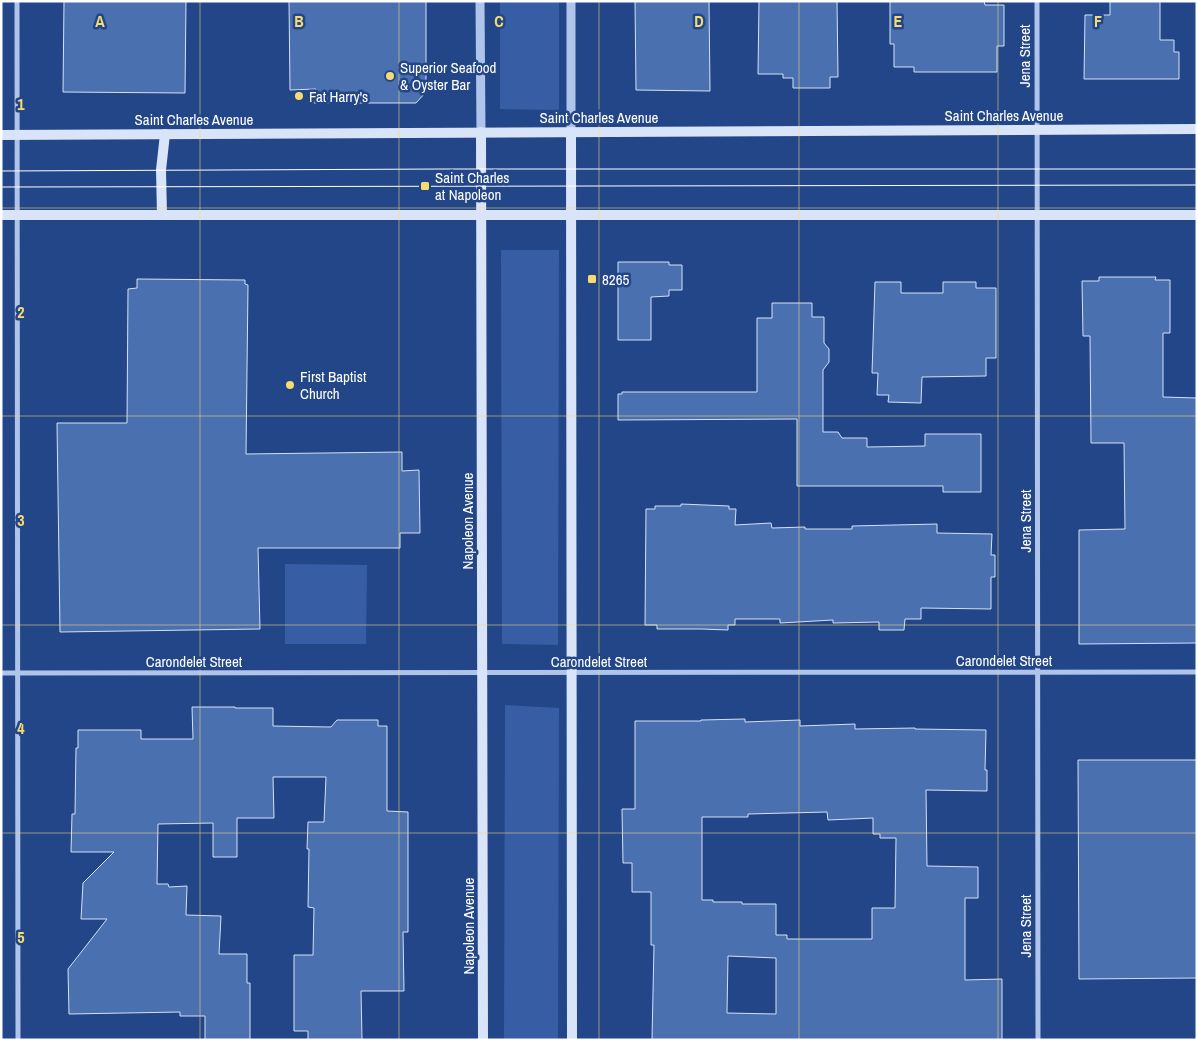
<svg xmlns="http://www.w3.org/2000/svg" width="1198" height="1041" font-family="'Archivo Narrow',sans-serif">
  <rect width="100%" height="100%" fill="#234688"/>
  <!-- green -->
  <g fill="#375ea5">
    <polygon points="500,1 559,1 559,110 500,109"/>
    <polygon points="501,250 559,250 558,645 502,644"/>
    <polygon points="285,564 367,565 366,644 285,644"/>
    <polygon points="505,705 559,708 558,1040 504,1040"/>
  </g>
  <!-- building -->
  <g fill="#4b70b0" stroke="#d3e0f7" fill-rule="evenodd">
    <polygon points="64,1 186,1 185,93 63,92"/>
    <polygon points="289,1 426,1 426,92 416,103 314,103 316,89 290,90"/>
    <polygon points="635,1 709,1 710,91 636,90"/>
    <polygon points="759,1 837,1 838,77 830,77 830,88 793,88 793,78 783,78 783,74 758,74"/>
    <polygon points="890,1 984,1 985,5 1004,5 1004,46 997,46 997,72 914,72 914,67 894,67 894,44 890,44"/>
    <polygon points="1110,1 1160,1 1160,40 1174,40 1174,52 1179,52 1179,79 1084,79 1085,15 1110,15"/>
    <polygon points="618,262 669,262 669,265 682,265 682,290 669,290 669,296 651,297 651,340 618,340"/>
    <polygon points="1099,277 1156,277 1155,280 1170,280 1170,333 1163,333 1163,397 1197,398 1197,643 1079,644 1079,530 1125,529 1124,443 1091,443 1090,336 1083,336 1082,281 1099,281"/>
    <polygon points="137,279 245,280 245,284 248,285 246,454 402,452 402,471 419,470 420,533 400,533 400,548 258,548 260,629 60,632 57,423 127,423 128,289 137,288"/>
    <polygon points="875,282 901,282 901,293 943,293 943,282 976,282 976,288 996,288 996,358 986,358 986,376 922,377 921,403 888,402 889,395 877,395 878,373 872,373"/>
    <polygon points="772,303 812,303 812,317 824,317 824,343 829,349 829,362 823,370 823,432 838,432 842,438 867,438 867,447 925,446 925,434 981,434 981,492 943,492 943,486 797,486 797,419 618,420 618,394 622,394 622,392 757,392 757,318 772,318"/>
    <polygon points="681,504 729,506 729,509 736,509 735,525 771,523 772,528 805,527 805,529 852,529 852,526 937,524 937,533 992,534 991,555 995,555 995,577 991,577 991,609 921,608 921,619 905,619 904,630 879,630 879,622 833,623 833,620 780,623 780,619 735,619 735,625 728,625 728,630 701,629 657,629 657,625 645,625 646,509 655,509 655,506 681,506"/>
    <polygon points="192,707 235,707 235,708 273,708 273,726 331,727 337,720 378,720 378,726 387,726 387,811 408,812 408,932 403,932 404,991 361,991 362,1040 308,1040 308,1031 294,1031 294,955 313,955 314,908 308,907 309,849 307,849 308,822 324,822 326,777 273,777 274,818 237,818 237,857 213,857 213,823 158,824 157,884 168,884 169,887 187,886 186,915 221,916 219,954 247,954 247,983 250,983 250,1040 205,1040 205,1016 180,1016 180,1012 69,1014 68,969 107,919 81,919 83,883 114,852 71,852 72,814 75,814 76,748 78,748 78,730 141,730 141,739 193,739"/>
    <path d="M 745,719 L 745,722 L 800,720 L 800,726 L 855,724 L 855,729 L 915,728 L 915,729 L 986,730 L 985,770 L 987,770 L 987,791 L 926,790 L 927,866 L 978,867 L 978,898 L 965,898 L 965,980 L 1002,979 L 1002,1040 L 652,1040 L 654,945 L 651,945 L 651,892 L 632,892 L 632,863 L 623,863 L 622,809 L 635,809 L 635,721 L 701,721 L 701,720 ZM 827,812 L 828,820 L 873,818 L 873,834 L 880,834 L 880,838 L 896,838 L 895,908 L 872,908 L 872,939 L 787,939 L 787,935 L 776,935 L 776,904 L 742,904 L 742,902 L 713,902 L 713,900 L 702,900 L 702,817 L 748,817 L 748,814 ZM 728,956 L 776,958 L 776,1014 L 727,1013 Z"/>
    <polygon points="1078,760 1197,760 1197,978 1079,979"/>
  </g>
  <g fill="none" stroke-linecap="round" stroke-linejoin="round">
    <!-- minor -->
    <g stroke="#afc4ea" stroke-width="5">
      <polyline points="17,1 18,1040"/>
      <polyline points="1037,1 1038,1040"/>
      <polyline points="1,673 1197,672"/>
    </g>
    <!-- tertiary -->
    <g stroke="#afc4ea" stroke-width="9">
      <polyline points="480,1 481,132"/>
      <polyline points="571,1 571,132"/>
    </g>
    <!-- secondary -->
    <g stroke="#dae4f8" stroke-width="10">
      <polyline points="481,132 483,1040"/>
      <polyline points="571,132 572,1040"/>
      <polyline points="1,135 1197,129"/>
      <polyline points="1,215 1197,215"/>
      <polyline points="162,215 161,170 165,134"/>
    </g>
    <!-- tram -->
    <g stroke="#fff" stroke-width="1">
      <polyline points="1,171 442,169 1197,169"/>
      <polyline points="1,187 1197,185"/>
    </g>
  </g>
  <!-- grid -->
  <path fill="none" stroke="#f5db72" stroke-width="1" stroke-opacity="0.55" d="M 200,1 L 200,1040M 399,1 L 399,1040M 599,1 L 599,1040M 799,1 L 799,1040M 998,1 L 998,1040M 1,208 L 1197,208M 1,416 L 1197,416M 1,625 L 1197,625M 1,833 L 1197,833"/>
  <!-- markers -->
  <g fill="#f5db72" stroke="#234688" stroke-width="2">
    <circle cx="390" cy="76" r="5"/>
    <circle cx="299" cy="96" r="5"/>
    <rect x="420" y="181" width="10" height="10" rx="2.5"/>
    <rect x="587" y="274" width="10" height="10" rx="2.5"/>
    <circle cx="290" cy="385" r="5"/>
  </g>
  <g text-anchor="middle" dominant-baseline="central" stroke-width="5" stroke-linejoin="round" paint-order="stroke">
    <!-- street labels -->
    <g font-size="15" fill="#fff" stroke="#234688">
      <text transform="translate(1024 56) rotate(-90)">Jena Street</text>
      <text x="1004" y="115">Saint Charles Avenue</text>
      <text x="599" y="117">Saint Charles Avenue</text>
      <text x="194" y="119">Saint Charles Avenue</text>
      <text transform="translate(467 521) rotate(-90)">Napoleon Avenue</text>
      <text transform="translate(1025 521) rotate(-90)">Jena Street</text>
      <text x="1004" y="660">Carondelet Street</text>
      <text x="194" y="661">Carondelet Street</text>
      <text x="599" y="661">Carondelet Street</text>
      <text transform="translate(468 926) rotate(-90)">Napoleon Avenue</text>
      <text transform="translate(1025 926) rotate(-90)">Jena Street</text>
    </g>
    <!-- poi labels -->
    <g font-size="15" fill="#fff" stroke="#234688" text-anchor="start">
      <text x="400" y="67">Superior Seafood<tspan x="400" dy="17">&amp; Oyster Bar</tspan></text>
      <text x="309" y="96">Fat Harry's</text>
      <text x="435" y="177">Saint Charles<tspan x="435" dy="17">at Napoleon</tspan></text>
      <text x="602" y="279">8265</text>
      <text x="300" y="376">First Baptist<tspan x="300" dy="17">Church</tspan></text>
    </g>
  </g>
  <g font-size="16" text-anchor="middle" font-weight="bold" fill="#f5db72" stroke="#234688" stroke-width="5" stroke-linejoin="round" paint-order="stroke">
    <text x="100" y="27">A</text>
    <text x="299" y="27">B</text>
    <text x="499" y="27">C</text>
    <text x="699" y="27">D</text>
    <text x="898" y="27">E</text>
    <text x="1098" y="27">F</text>
    <text x="21" y="110">1</text>
    <text x="21" y="318">2</text>
    <text x="21" y="526">3</text>
    <text x="21" y="734">4</text>
    <text x="21" y="943">5</text>
  </g>
  <!-- border -->
  <rect width="1198" height="1041" fill="none" stroke="#ffffff" stroke-width="5"/>
</svg>
